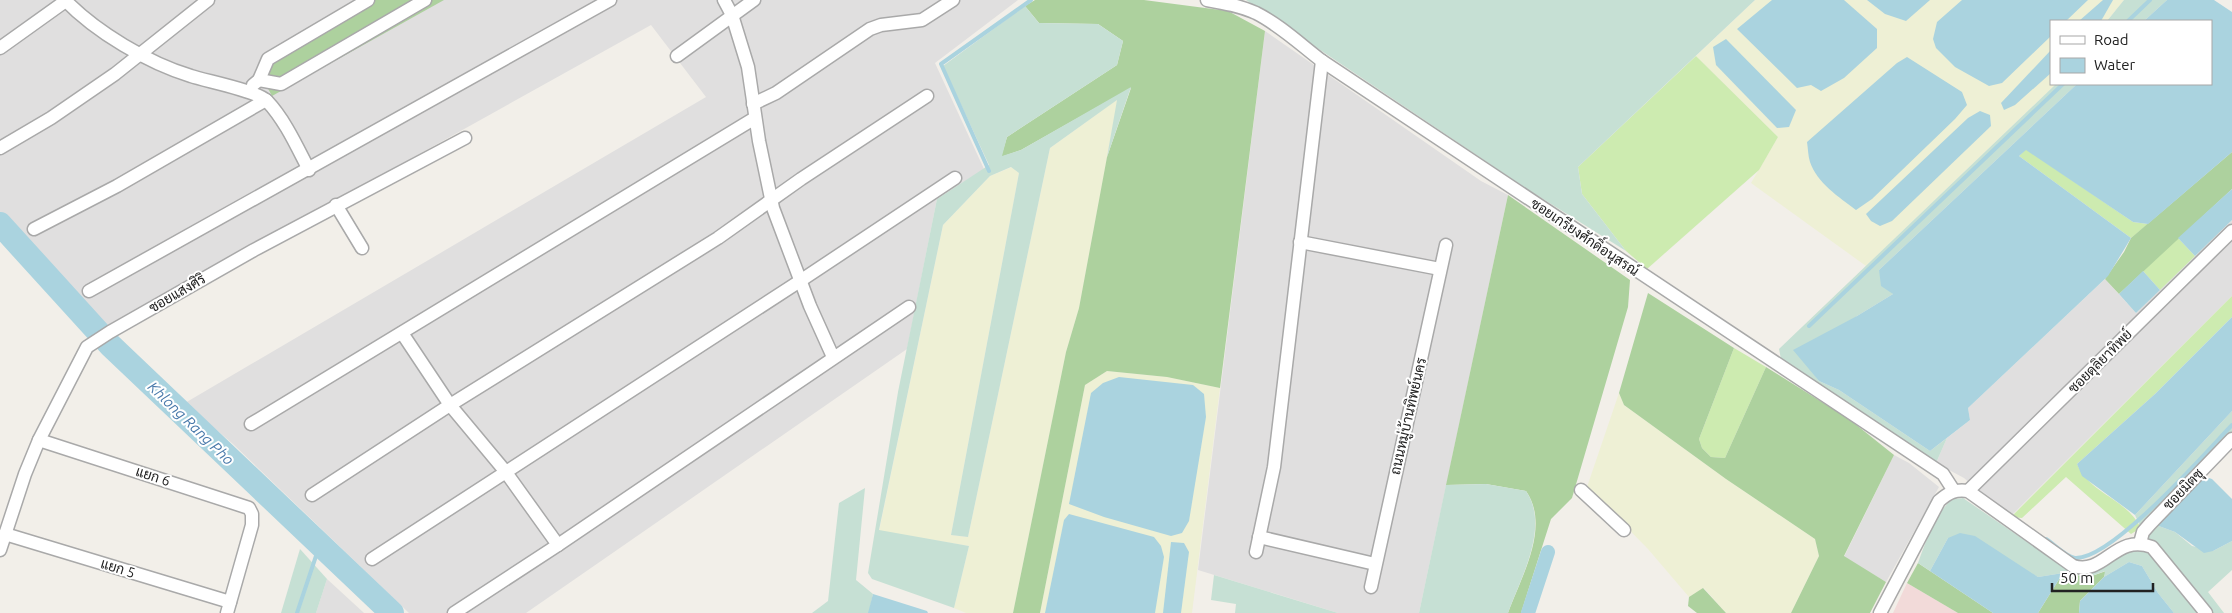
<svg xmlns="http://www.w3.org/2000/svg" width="2232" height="613" font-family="Ubuntu,Sarabun,sans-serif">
  <rect width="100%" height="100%" fill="#f2efe9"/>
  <!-- residential -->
  <g fill="#e0dfdf">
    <polygon points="0,0 1018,0 935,63 984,169 937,199 907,349 526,613 409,613 233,444 185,403 706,97 651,25 105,329 0,215"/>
    <polygon points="1265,31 1481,181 1508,195 1419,613 1338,613 1198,570"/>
    <polygon points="2232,220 2232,296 2007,520 1988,499 1964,478 1936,463 1947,438 1970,420 1968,408 2105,279 2136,313"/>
    <polygon points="1894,455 1909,463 1939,487 1886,582 1844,557"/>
    <polygon points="327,579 364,613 316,613"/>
  </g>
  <!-- commercial -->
  <polygon fill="#f2dad9" points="1907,583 1958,613 1893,613"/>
  <!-- farmland -->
  <g fill="#eef0d5">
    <polygon points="1755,0 2124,0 2107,21 2051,21 2051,84 2056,84 1866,266 1751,183 1778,137 1696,56"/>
    <polygon points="1118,99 1079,308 1066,352 1013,613 966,613 954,608 969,546 879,531 943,225 990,176 1012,167 1019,173 951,535 968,537 1050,148"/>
    <polygon points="1107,371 1167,377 1220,388 1192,613 1040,613 1085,385"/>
    <polygon points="1619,393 1624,405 1726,479 1815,539 1819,556 1791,613 1726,613 1704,588 1689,597 1648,549 1587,487"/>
  </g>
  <!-- grass -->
  <g fill="#cdebb0">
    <polygon points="1696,56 1778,137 1759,170 1647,269 1626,251 1582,194 1578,167"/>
    <polygon points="2026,149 2133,222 2148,224 2131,238 2019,156"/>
    <polygon points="2178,238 2195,256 2160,290 2143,271"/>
    <path d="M 2232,296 L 2232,317 L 2155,394 L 2077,464 C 2090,494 2126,498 2141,528 L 2131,534 L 2066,477 L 2022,518 L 2011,517 Z"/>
    <polygon points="1734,348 1766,367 1725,458 1711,457 1702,448 1699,439"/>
  </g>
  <!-- forest -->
  <g fill="#add19e">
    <polygon points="375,0 444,0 272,96 257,68"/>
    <polygon points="1035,0 1144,0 1228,11 1265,31 1220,388 1167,377 1107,371 1085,385 1040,613 1013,613 1066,352 1079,308 1107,157 1131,88 1021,150 1001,157 1007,137 1117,65 1123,41 1098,24 1039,23 1025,6"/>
    <polygon points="2232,152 2232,189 2119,294 2105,279 2124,252 2131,238"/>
    <path d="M 1508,195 L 1630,280 L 1628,307 L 1572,498 L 1551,519 L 1521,613 L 1508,613 C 1521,577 1551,527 1526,491 L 1486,484 L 1446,485 Z"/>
    <polygon points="1648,293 1734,348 1699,439 1702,448 1711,457 1725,458 1766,367 1849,419 1894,455 1844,556 1886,582 1870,613 1791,613 1819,556 1815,539 1726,479 1624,405 1619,393"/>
    <polygon points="1918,563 1993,613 1958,613 1907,583"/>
    <polygon points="2106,571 2104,577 2080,601 2079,613 2038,613 2063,573 2089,577"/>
    <polygon points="1703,588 1726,613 1697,613 1688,606 1689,597"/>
  </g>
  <!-- wetland -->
  <g fill="#c6e0d4">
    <polygon points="1246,0 1755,0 1578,167 1582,194 1626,251 1524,187"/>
    <polygon points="2124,0 2167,0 2144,21 2107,21"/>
    <polygon points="1025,6 1039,23 1098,24 1123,41 1117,65 1007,137 1002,156 1021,150 1131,87 1107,157 1117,100 1050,148 968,537 951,535 1019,173 1011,167 990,176 943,225 879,530 969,546 954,608 872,579 868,573 898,392 937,199 989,165 943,66"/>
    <polygon points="2056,84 2077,84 1879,270 1893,294 1857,316 1804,360 1819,381 1839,390 1930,451 1947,438 1936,463 1781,359 1779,349"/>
    <polygon points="2232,411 2232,435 2141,528 2135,515"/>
    <path d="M 1486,484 L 1526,491 C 1550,527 1521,577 1508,613 L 1419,613 L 1446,485 Z"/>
    <polygon points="865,488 856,580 873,594 869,613 812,613 828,601 839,503"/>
    <path d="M 1963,498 L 2065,568 L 2081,572 L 2123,552 L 2143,550 L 2158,560 L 2199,613 L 2174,613 L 2158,593 L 2142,566 L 2129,562 L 2104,577 L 2105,571 L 2089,577 L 2063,573 L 2038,577 L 2019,567 L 1948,538 L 1930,571 L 1918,563 C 1924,546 1936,511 1952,500 C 1955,498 1959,499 1963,498 Z"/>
    <polygon points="2156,525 2175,532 2192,546 2213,551 2232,541 2232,570 2208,592 2224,613 2213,613 2166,554 2149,539 2146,535"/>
    <polygon points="300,549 327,579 316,613 281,613"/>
    <polygon points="1214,575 1338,613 1235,613 1236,604 1211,600"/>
  </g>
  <!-- water -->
  <g fill="#aad3df">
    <polygon points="1772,0 1844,0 1877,29 1877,48 1844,78 1821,91 1811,85 1797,88 1737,29"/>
    <polygon points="1867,0 1930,0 1906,21 1885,14"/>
    <polygon points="1962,0 2088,0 2066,21 2051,21 2051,36 2002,83 1989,86 1955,67 1936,48 1933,39 1937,22"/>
    <polygon points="2103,0 2113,0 2101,21 2079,21"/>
    <polygon points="2167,0 2214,0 2232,12 2232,152 2148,224 2133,222 2026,150 2019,156 2131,238 2108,276 1968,408 1970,420 1930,451 1839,390 1819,381 1793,350 1857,316 1893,294 1881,286 1879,270 2077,84 2211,84 2211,21 2144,21"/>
    <polygon points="1726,39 1796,110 1789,127 1777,128 1716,65 1713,47"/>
    <polygon points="2051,50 2051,73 2015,105 2004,110 2001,103"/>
    <path d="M 1907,57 L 1962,92 L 1967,105 L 1955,119 L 1872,199 L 1856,210 C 1839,197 1817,183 1810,162 C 1808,156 1808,148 1807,142 L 1897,63 Z"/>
    <polygon points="1980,111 1990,115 1991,126 1892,221 1880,226 1871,221 1866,214 1968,118"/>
    <polygon points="2232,189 2232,220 2195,256 2178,238"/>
    <polygon points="2143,271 2160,290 2136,313 2119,294"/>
    <polygon points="2232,317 2232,411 2135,515 2082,476 2077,464 2155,394"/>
    <polygon points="1119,377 1193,385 1204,394 1206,417 1189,521 1182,533 1171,536 1104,517 1069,504 1091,393 1103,383"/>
    <polygon points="2203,476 2212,479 2232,499 2232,541 2213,551 2204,553 2175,532 2156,525"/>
    <polygon points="1069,514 1154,537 1161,546 1164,557 1155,613 1045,613 1064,520"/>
    <polygon points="1960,533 1975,536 2038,577 2063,573 2038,613 1993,613 1930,571 1948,538"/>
    <polygon points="1171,542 1184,543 1189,552 1181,613 1163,613"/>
    <polygon points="2129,562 2142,566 2158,593 2174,613 2079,613 2080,601 2104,577"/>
    <polygon points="873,594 927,611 928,613 868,613"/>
  </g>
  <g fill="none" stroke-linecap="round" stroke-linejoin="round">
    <!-- stream -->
    <g stroke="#aad3df" stroke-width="4">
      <polyline points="2128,21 2150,0"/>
      <polyline points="989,171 941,64 1031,0"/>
      <polyline points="1809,326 2063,84"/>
      <path d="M 2046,539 C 2054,544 2066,557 2075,558 C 2112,560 2205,453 2232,425"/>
      <polyline points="297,613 320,544"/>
    </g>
    <!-- canal -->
    <polyline stroke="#aad3df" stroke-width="14" points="1528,613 1548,552"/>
    <!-- river -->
    <polyline stroke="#aad3df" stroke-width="24" points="0,224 110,345 392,613"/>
    <defs>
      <g id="minor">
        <path d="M 65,0 C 96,32 148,63 191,76 C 206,81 258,91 267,101 C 285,120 297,147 309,170"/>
        <polyline points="724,0 732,15 748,67 759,141 773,208 810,306 833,357"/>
        <path d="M 1207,0 C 1224,3 1241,6 1256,13 C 1280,25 1301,45 1322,61 L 1943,474 L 1954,491"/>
        <polyline points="0,48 67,0"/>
        <polyline points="677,56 754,0"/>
        <polyline points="259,80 281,84 425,0"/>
        <polyline points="253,85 259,80 268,59 368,0"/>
        <polyline points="753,104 776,93 870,29 881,25 922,20 953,0"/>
        <polyline points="0,148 51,118 115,74 208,0"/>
        <polyline points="336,205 362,248"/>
        <polyline points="34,229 117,186 266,100"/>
        <polyline points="1300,242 1440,269"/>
        <polyline points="89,291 610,0"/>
        <polyline points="402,333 450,405 505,471 558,545"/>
        <polyline points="251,424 755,118"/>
        <polyline points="39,440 249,508 252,514 252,525 227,613"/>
        <polyline points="1581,490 1624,530"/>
        <polyline points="1968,491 2232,231"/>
        <polyline points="312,495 450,405 718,238 801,179 927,96"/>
        <polyline points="5,534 230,602"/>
        <polyline points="1259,537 1375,564"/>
        <polyline points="2140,543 2143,532 2150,524 2232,439"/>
        <polyline points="0,550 25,474 39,440 87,347 110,332 254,250 465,138"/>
        <polyline points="1256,552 1274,467 1322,61"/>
        <polyline points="372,559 800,281 955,178"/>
        <polyline points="1371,587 1446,245"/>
        <polyline points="454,613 558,545 909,307"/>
        <path d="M 1880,613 L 1939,501 C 1948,493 1955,489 1968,491 L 2073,566 C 2105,576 2115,533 2152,547 L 2206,613"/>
      </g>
    </defs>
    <!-- minor casing -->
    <use href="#minor" stroke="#a9a9a9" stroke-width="15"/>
    <!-- minor -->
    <use href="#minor" stroke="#fff" stroke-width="12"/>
  </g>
  <g text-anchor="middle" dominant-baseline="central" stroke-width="4" stroke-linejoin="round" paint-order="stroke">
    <!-- street labels -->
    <g font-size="14" fill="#222" stroke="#fff">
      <text transform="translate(1585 237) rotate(34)">ซอยเกรียงศักดิ์อนุสรณ์</text>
      <text transform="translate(177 293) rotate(-30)">ซอยแสงศิริ</text>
      <text transform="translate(2100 361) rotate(-45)">ซอยดุลิยาทิพย์</text>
      <text transform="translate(1408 416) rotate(-77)">ถนนหมู่บ้านทิพย์นคร</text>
      <text transform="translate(153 476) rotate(18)">แยก 6</text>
      <text transform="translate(2183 489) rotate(-46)">ซอยมิตซุ</text>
      <text transform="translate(118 568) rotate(17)">แยก 5</text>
    </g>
    <!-- water labels -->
    <g font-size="15" font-style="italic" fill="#4a7aab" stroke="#fff">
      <text transform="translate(191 423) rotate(44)">Khlong Rang Pho</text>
    </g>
  </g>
  <!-- legend -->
  <rect x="2050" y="20" width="162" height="65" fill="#ffffff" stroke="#a7a7a7"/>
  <rect x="2060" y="36" width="25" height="8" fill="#ffffff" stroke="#a7a7a7"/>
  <text x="2094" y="45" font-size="15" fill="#222222">Road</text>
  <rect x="2060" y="58" width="25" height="15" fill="#aad3df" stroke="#a7a7a7"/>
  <text x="2094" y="70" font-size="15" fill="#222222">Water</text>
  <!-- scale -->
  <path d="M2052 583v8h101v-8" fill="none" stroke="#222222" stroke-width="2.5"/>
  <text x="2060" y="583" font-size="15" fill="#222222" stroke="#ffffff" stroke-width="4" paint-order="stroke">50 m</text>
</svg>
